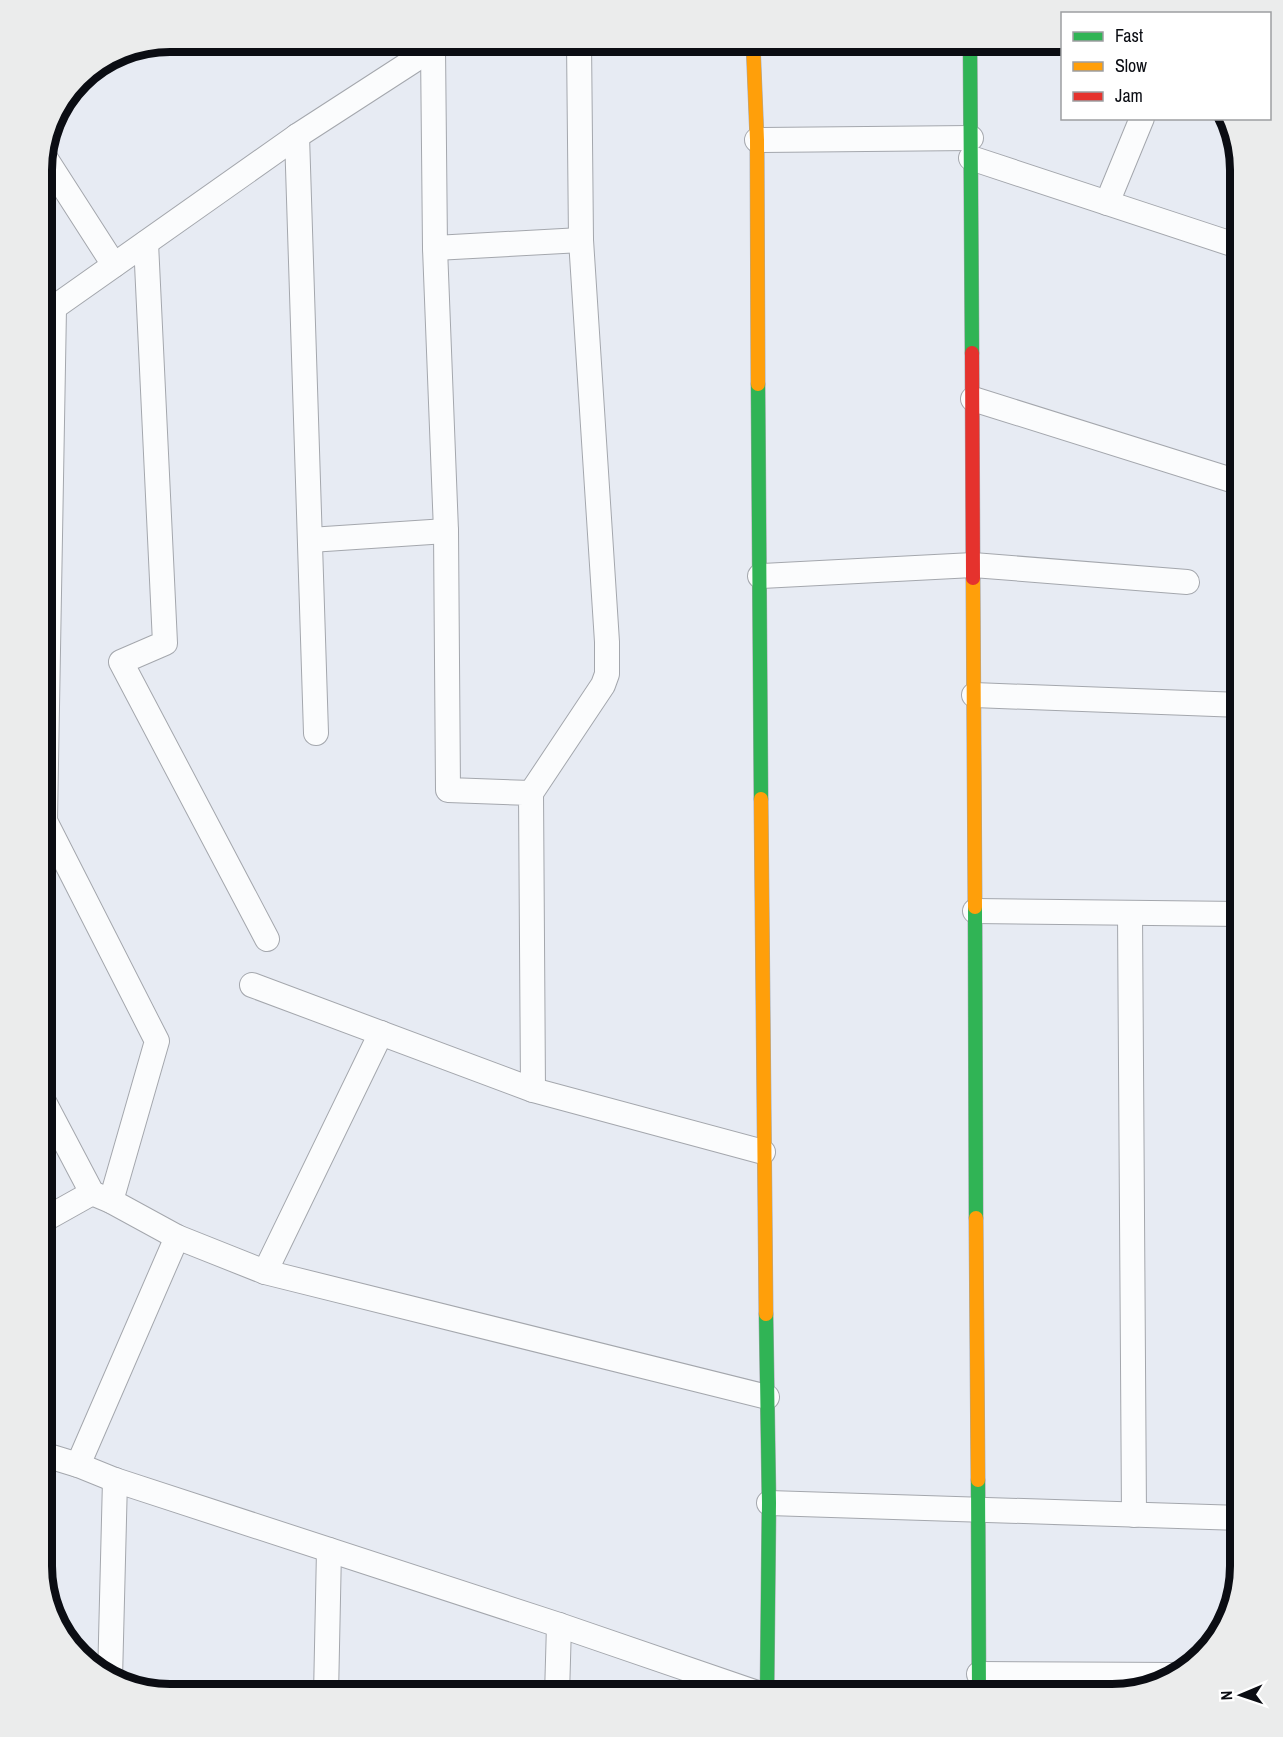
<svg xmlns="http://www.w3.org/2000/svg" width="1283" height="1737" font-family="'Archivo Narrow',sans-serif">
  <rect width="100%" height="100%" fill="#e7ebf3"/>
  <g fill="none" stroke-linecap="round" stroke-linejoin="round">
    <defs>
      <g id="street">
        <polyline points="433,48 435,248 446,531 448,790 531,793 533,1090"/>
        <polyline points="297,136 316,733"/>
        <polyline points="757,140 971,138"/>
        <polyline points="44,156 114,265"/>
        <polyline points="971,158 1241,247"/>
        <polyline points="1107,203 1142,118"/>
        <polyline points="146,243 165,643 121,662 267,939"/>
        <polyline points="435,248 581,240"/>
        <polyline points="54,308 45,821 157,1041 111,1201"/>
        <polyline points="42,316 297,136 433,48 433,42"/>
        <polyline points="973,399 1241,483"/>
        <polyline points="310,540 446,531"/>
        <polyline points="760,576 973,565 1187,582"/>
        <polyline points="974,695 1241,705"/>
        <polyline points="531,793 603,685 607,674 607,642 581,240 579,42"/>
        <polyline points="975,911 1241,914"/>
        <polyline points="1130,913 1134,1515"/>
        <polyline points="252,985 533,1090 763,1152"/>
        <polyline points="42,1098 92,1193 111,1201 177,1237 265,1272 767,1397"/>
        <polyline points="42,1221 92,1193"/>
        <polyline points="265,1272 381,1033"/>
        <polyline points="42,1454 78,1465 115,1480 559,1625 763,1695"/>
        <polyline points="78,1465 177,1237"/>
        <polyline points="769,1503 1241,1518"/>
        <polyline points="979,1674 1180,1675"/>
        <polyline points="110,1679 115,1480"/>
        <polyline points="326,1695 329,1550"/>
        <polyline points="557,1695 559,1625"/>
      </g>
      <g id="fast">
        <polyline points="970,42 972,353"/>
        <polyline points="758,384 761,799"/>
        <polyline points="975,907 976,1218"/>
        <polyline points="766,1314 769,1503 767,1695"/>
        <polyline points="978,1480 979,1695"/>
      </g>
      <g id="slow">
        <polyline points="753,42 757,140 758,384"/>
        <polyline points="973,578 975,907"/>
        <polyline points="761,799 766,1314"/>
        <polyline points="976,1218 978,1480"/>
      </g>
      <polyline id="jam" points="972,353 973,578"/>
    </defs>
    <!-- street casing -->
    <use href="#street" stroke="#a4a7ad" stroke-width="26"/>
    <!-- fast casing -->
    <use href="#fast" stroke="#a4a7ad" stroke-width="15"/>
    <!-- slow casing -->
    <use href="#slow" stroke="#a4a7ad" stroke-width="15"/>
    <!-- jam casing -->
    <use href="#jam" stroke="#a4a7ad" stroke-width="15"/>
    <!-- street -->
    <use href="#street" stroke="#fbfcfd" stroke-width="24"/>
    <!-- fast -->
    <use href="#fast" stroke="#30b455" stroke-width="14"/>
    <!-- slow -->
    <use href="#slow" stroke="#ff9f0a" stroke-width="14"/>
    <!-- jam -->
    <use href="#jam" stroke="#e5322d" stroke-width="14"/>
  </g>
  <!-- crop -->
  <path d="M0 0H1283V1737H0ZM170 52H1112A118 118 0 0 1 1230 170V1566A118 118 0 0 1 1112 1684H170A118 118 0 0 1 52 1566V170A118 118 0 0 1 170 52Z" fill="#ebecec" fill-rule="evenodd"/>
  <path fill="none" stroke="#0b0d13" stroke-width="8" d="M170 52H1112A118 118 0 0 1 1230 170V1566A118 118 0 0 1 1112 1684H170A118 118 0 0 1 52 1566V170A118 118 0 0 1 170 52Z"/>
  <!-- legend -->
  <rect x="1061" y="12" width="210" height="108" fill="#ffffff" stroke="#9d9ea1" stroke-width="1.5"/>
  <rect x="1073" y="32" width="30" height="9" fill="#30b455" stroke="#9d9ea1" stroke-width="1.5"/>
  <text x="1115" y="42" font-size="18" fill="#0b0d13">Fast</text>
  <rect x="1073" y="62" width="30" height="9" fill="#ff9f0a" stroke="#9d9ea1" stroke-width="1.5"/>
  <text x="1115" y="72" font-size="18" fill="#0b0d13">Slow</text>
  <rect x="1073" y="92" width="30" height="9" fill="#e5322d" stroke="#9d9ea1" stroke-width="1.5"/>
  <text x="1115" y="102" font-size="18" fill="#0b0d13">Jam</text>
  <!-- north arrow -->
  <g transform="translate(1241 1695) rotate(268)" stroke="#ffffff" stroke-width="4.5" paint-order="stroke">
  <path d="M0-4.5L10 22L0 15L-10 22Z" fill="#0b0d13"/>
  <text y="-9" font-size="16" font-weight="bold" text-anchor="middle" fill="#0b0d13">N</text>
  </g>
</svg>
